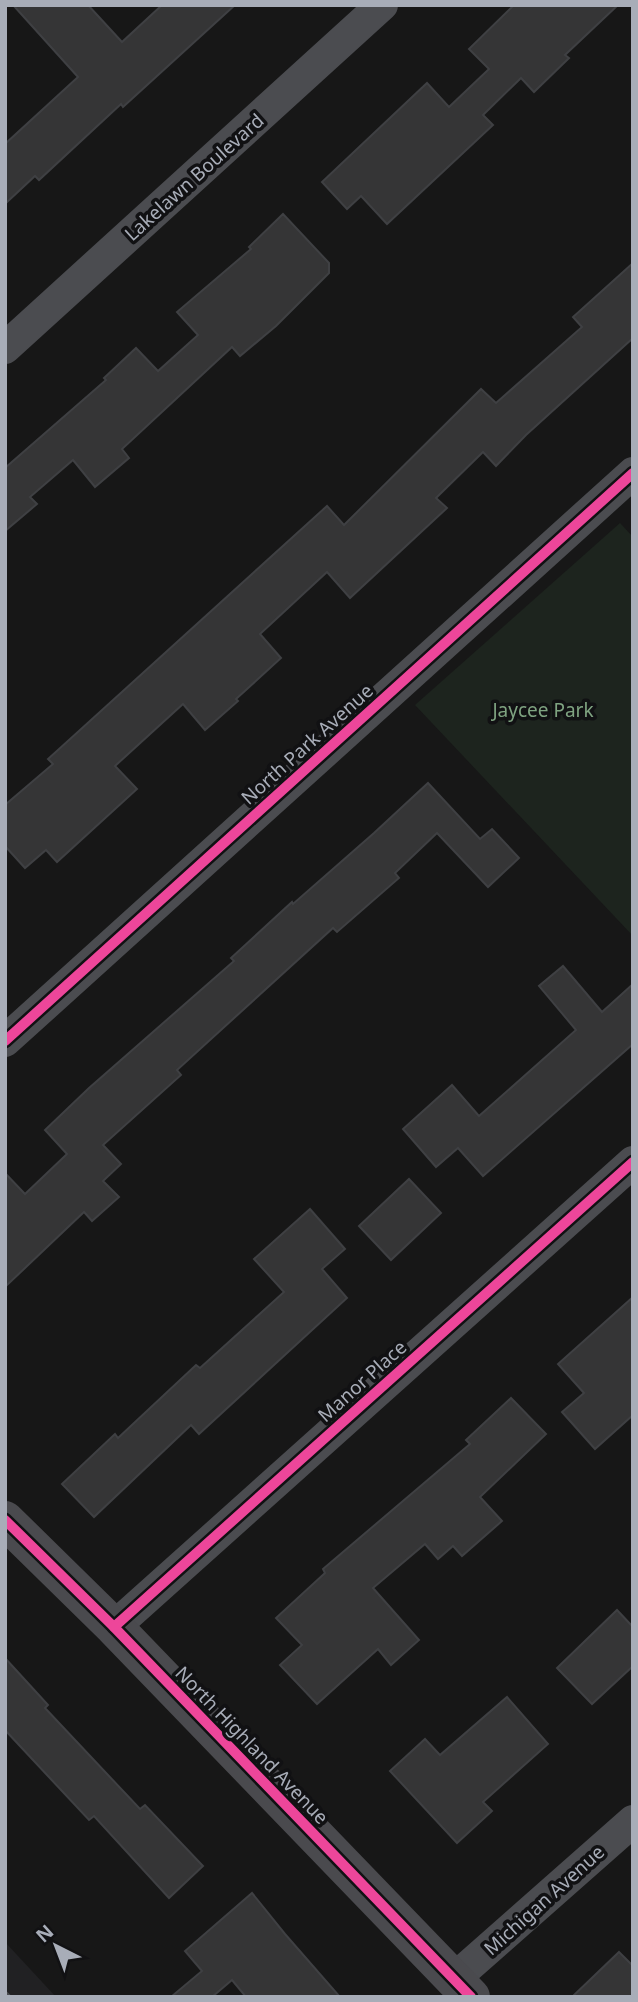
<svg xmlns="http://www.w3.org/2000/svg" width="638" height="2002" font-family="'Noto Sans',sans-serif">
  <rect width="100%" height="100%" fill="#171717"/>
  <!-- built -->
  <polygon fill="#212123" points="5,1942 56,1997 5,1997"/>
  <!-- green -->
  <polygon fill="#1d241e" points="620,523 633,537 633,936 415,705"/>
  <!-- building -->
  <g fill="#353536" stroke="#3f4043" stroke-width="2">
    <polygon points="13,5 88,5 122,42 162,5 235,5 123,107 121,104 39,180 35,176 5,204 5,144 78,77"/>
    <polygon points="514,5 618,5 565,55 569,58 534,92 521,78 483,115 493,125 387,224 361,196 347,209 322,182 427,83 449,107 489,69 469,49"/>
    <polygon points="283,214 329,263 329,273 276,326 240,356 232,347 122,449 129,458 95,487 73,460 30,497 37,504 5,531 5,468 106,380 104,378 136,348 158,371 198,335 177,312 251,249 249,247"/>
    <polygon points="633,263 633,338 526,435 496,466 483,452 436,498 447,508 350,598 327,572 260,634 281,658 236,699 238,701 205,730 183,704 115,766 137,789 57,862 46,850 25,868 5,846 5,805 53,764 48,759 327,506 344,525 481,389 496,403 582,327 573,317"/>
    <polygon points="428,783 480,839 492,829 519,858 488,887 437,833 395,873 399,878 337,932 333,928 177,1070 181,1075 103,1145 121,1164 103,1181 119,1197 92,1221 84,1212 5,1287 5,1173 25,1194 67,1154 45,1130 89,1088 234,961 231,958 292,902 293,904 374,833"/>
    <polygon points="563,966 602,1012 633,984 633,1044 483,1176 458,1148 436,1167 403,1129 452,1085 479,1116 576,1030 539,986"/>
    <polygon points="409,1179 441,1213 391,1260 359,1226"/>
    <polygon points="310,1209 345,1249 322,1269 347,1298 199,1434 191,1425 94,1517 62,1484 115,1434 118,1438 196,1365 200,1368 284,1292 254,1259"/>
    <polygon points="633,1297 633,1415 595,1449 562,1412 584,1393 558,1364"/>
    <polygon points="511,1398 546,1434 480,1497 502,1521 462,1556 453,1546 438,1559 425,1544 373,1588 419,1640 391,1665 378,1649 317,1704 280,1665 302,1645 276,1618 325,1573 323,1569 470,1444 466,1440"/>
    <polygon points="617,1610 633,1627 633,1666 592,1704 557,1668"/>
    <polygon points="5,1658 48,1705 45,1708 140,1809 145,1805 203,1866 169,1898 94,1816 89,1820 5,1730"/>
    <polygon points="507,1697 548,1744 483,1802 492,1811 457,1843 390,1771 425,1739 440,1755"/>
    <polygon points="252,1893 285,1934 340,1997 246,1997 232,1980 212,1997 171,1997 202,1971 185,1951"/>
    <polygon points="619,1952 633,1966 633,1997 572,1997"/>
  </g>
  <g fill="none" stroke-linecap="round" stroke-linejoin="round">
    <!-- street -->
    <g stroke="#4b4c50" stroke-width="32">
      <polyline points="5,348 382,5"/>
      <polyline points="5,1041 633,473"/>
      <polyline points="114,1627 633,1162"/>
      <polyline points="454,1979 633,1821"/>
    </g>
    <!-- secondary -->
    <polyline stroke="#4a4a4e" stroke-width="38" points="5,1520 114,1627 471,1997"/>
    <!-- rail -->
    <polyline stroke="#4b4c4f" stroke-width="5" stroke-dasharray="9 7" stroke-linecap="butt" points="5,1993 9,1997"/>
    <defs>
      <g id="cycleway">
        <polyline points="5,1041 633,473"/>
        <polyline points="5,1520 114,1627 471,1997"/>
        <polyline points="114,1627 633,1162"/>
      </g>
    </defs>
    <!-- cycleway casing -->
    <use href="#cycleway" stroke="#111113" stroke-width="15"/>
    <!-- cycleway -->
    <use href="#cycleway" stroke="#ed469a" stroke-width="10"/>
  </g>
  <g text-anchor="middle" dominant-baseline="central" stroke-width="7" stroke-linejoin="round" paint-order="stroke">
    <!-- street labels -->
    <g font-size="19" fill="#a8adb8" stroke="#111113">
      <text transform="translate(194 177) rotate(-42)">Lakelawn Boulevard</text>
      <text transform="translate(307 744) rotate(-42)">North Park Avenue</text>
      <text transform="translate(362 1381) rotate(-42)">Manor Place</text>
      <text transform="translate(252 1745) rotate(46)">North Highland Avenue</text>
      <text transform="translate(544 1900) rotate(-42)">Michigan Avenue</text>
    </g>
    <!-- park labels -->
    <g font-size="19" fill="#7fa381" stroke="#111113">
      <text x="543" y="710">Jaycee Park</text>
    </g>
  </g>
  <!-- border -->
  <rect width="638" height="2002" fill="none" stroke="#a8adb8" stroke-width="14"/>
  <!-- north arrow -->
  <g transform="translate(56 1946) rotate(318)" stroke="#111113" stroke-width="5" paint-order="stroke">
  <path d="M0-5L12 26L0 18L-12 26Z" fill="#a8adb8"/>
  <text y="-10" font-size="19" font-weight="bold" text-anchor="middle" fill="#a8adb8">N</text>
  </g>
</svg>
